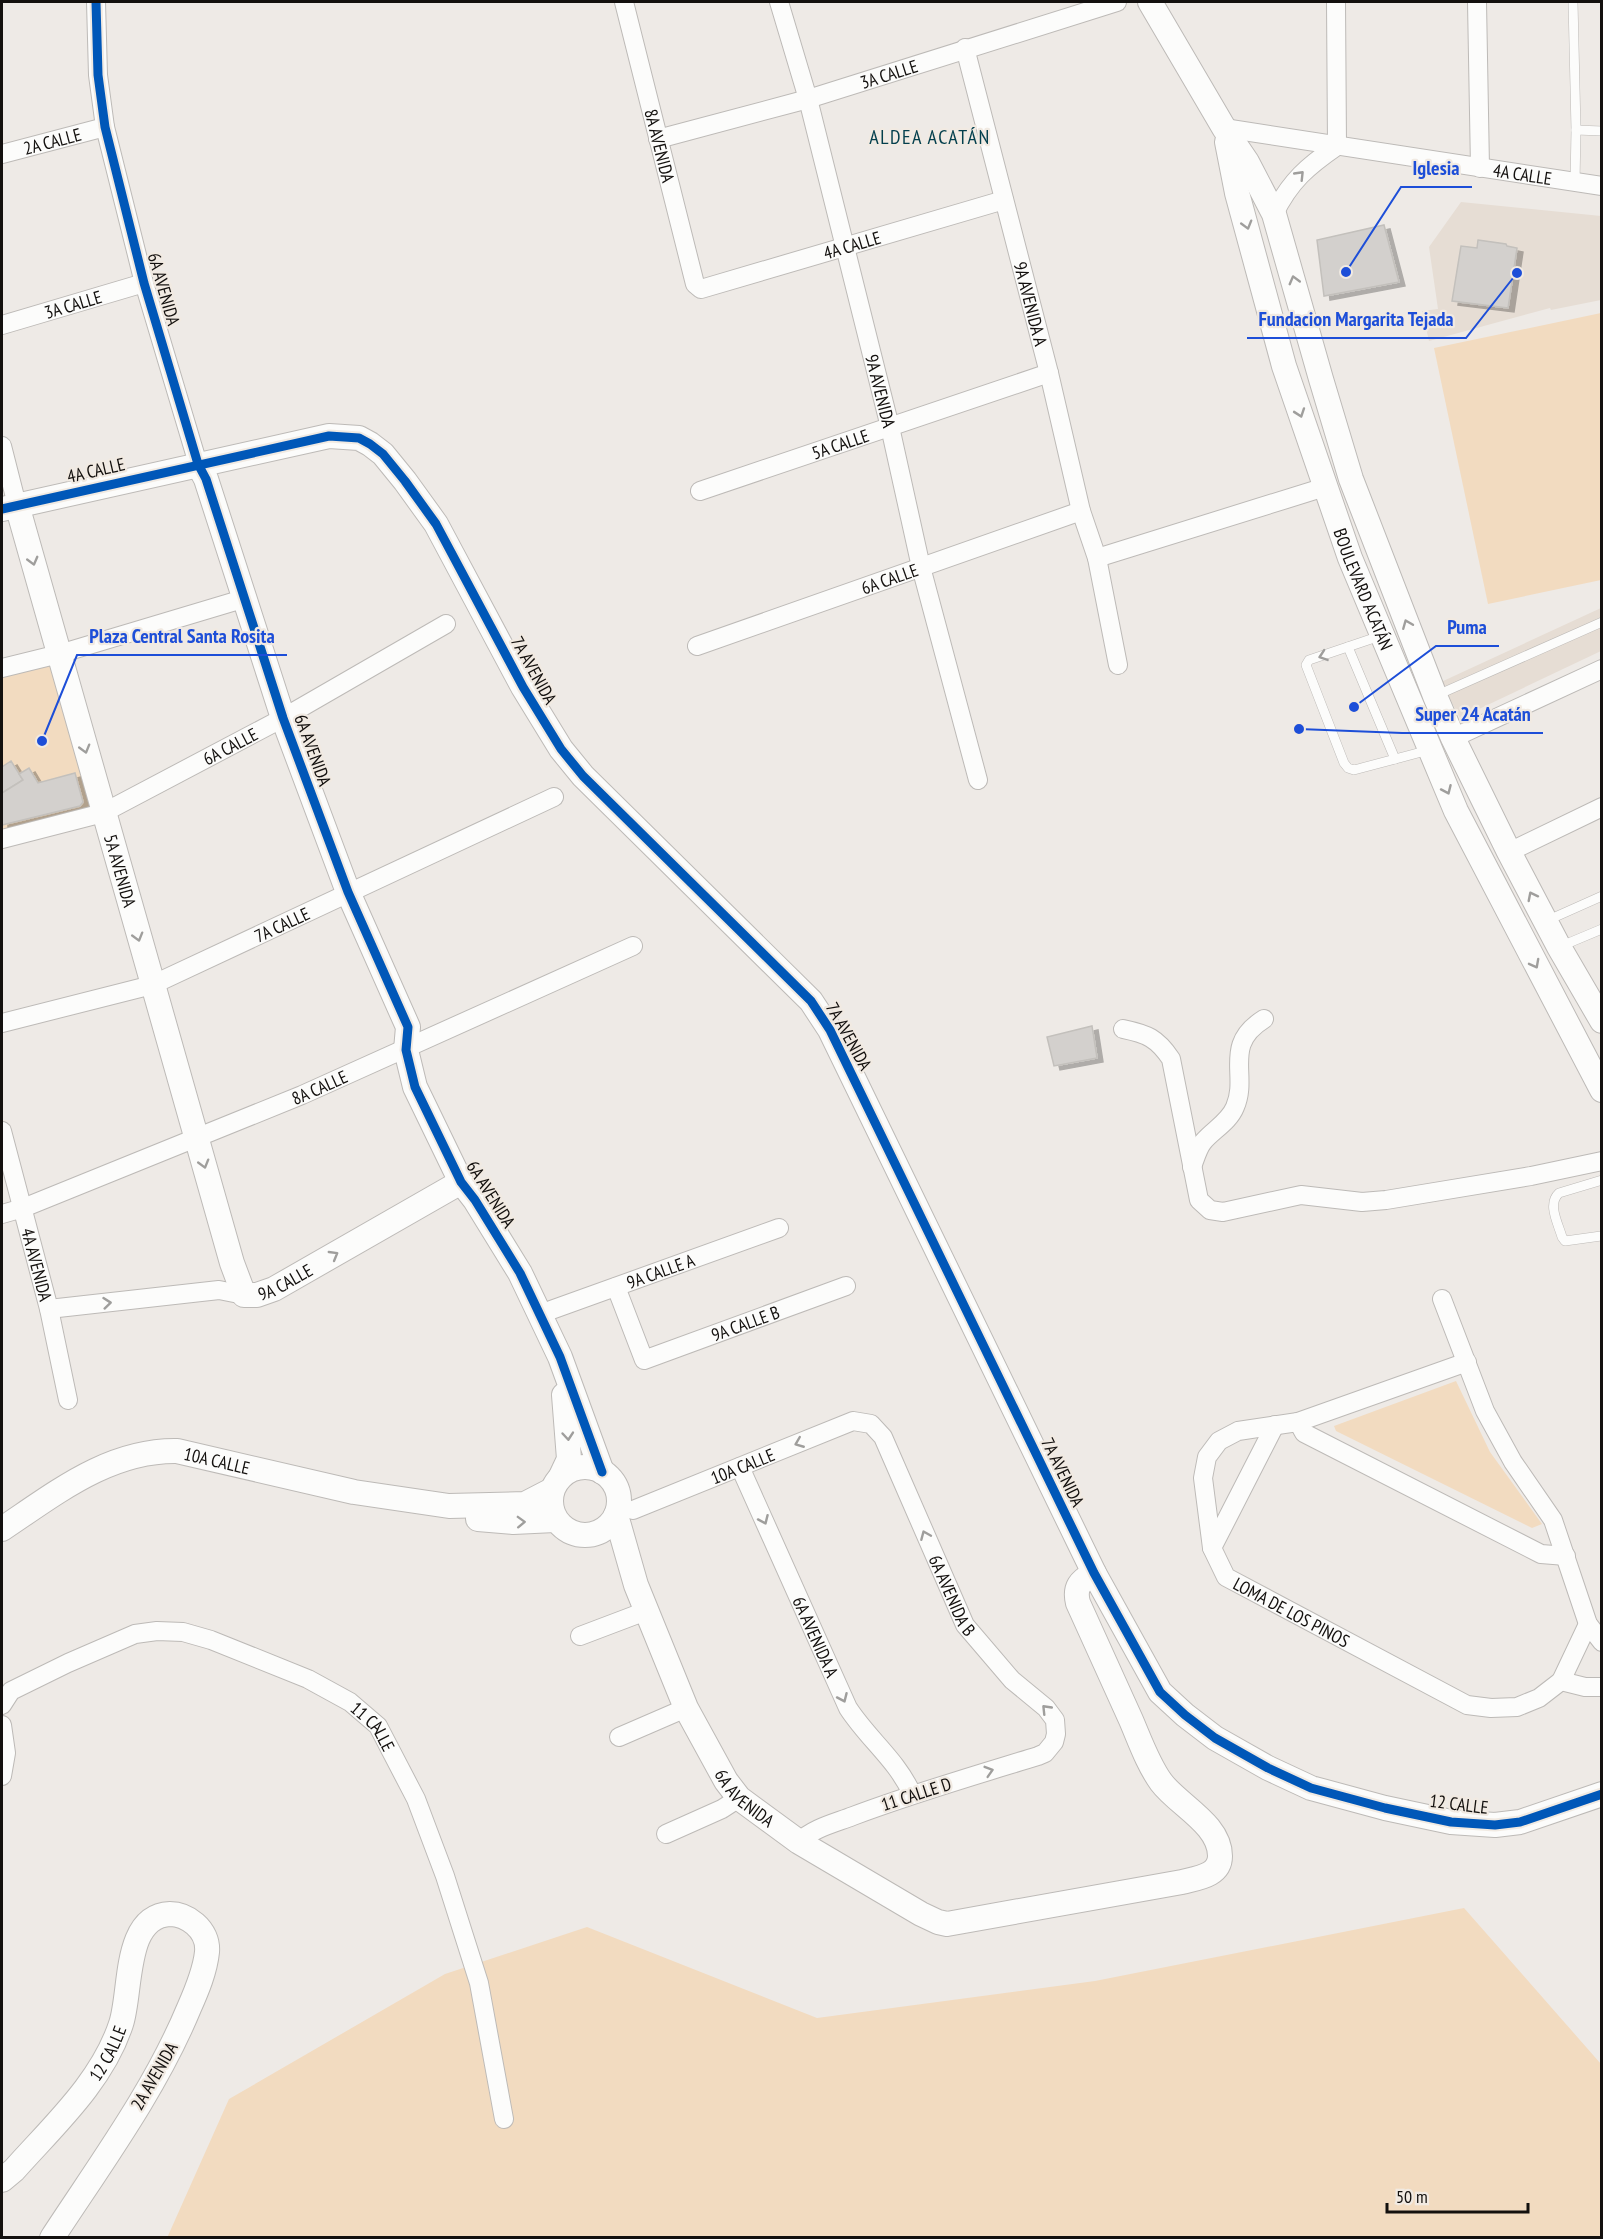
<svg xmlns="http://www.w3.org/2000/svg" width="1603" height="2239" font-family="'PT Sans Narrow',sans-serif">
  <defs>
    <filter id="shadow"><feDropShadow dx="6" dy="4" stdDeviation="0" flood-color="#0004"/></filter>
  </defs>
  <rect width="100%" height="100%" fill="#eeeae6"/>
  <!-- built -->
  <g fill="#e6ddd4">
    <polygon points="1461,202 1601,216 1601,300 1551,310 1550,308 1429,341 1422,311 1438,309 1429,247"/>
    <polygon points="1601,608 1601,651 1460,718 1441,682"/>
  </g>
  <!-- green -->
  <g fill="#f2dbc0">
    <polygon points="1601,313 1601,580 1488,604 1434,348"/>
    <polygon points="59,654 103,813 2,839 2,668"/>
    <polygon points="1456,1381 1490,1452 1542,1524 1532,1528 1336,1431 1334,1426"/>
    <polygon points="1464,1908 1601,2064 1601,2237 167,2238 229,2099 445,1974 587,1927 817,2018 1095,1981"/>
  </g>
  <!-- building -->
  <g fill="#d3d0cd" stroke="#c3c0bc" stroke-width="1.5" filter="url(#shadow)">
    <polygon points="1384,225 1399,282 1324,296 1317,240"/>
    <polygon points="1478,240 1506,244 1507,246 1517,248 1508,308 1452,301 1461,246 1477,248"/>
    <polygon points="11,761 23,780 2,793 2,767"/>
    <polygon points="29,768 38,783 75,773 83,802 80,806 2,825 2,793 23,780 19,774"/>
    <polygon points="1092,1026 1097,1058 1054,1066 1047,1037"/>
  </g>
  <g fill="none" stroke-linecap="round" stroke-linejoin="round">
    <defs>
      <g id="lane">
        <polyline points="1573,2 1576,130 1575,183"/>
        <polyline points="1576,130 1602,131"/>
        <polyline points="1380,636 1309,660 1306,665 1344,763 1348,768 1354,770 1429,750"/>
        <polyline points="1348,647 1395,759"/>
        <polyline points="1435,696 1602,622"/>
        <polyline points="1546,921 1602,896"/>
        <polyline points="1559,947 1602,929"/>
        <path d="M 1601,1236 L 1565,1241 L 1562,1237 C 1558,1223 1547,1204 1559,1193 L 1602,1180"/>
      </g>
      <g id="street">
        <polyline points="96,2 98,75 105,127 144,283 198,464"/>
        <path id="s1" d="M 624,2 L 695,284 L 701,289 L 1004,200"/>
        <path id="s2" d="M 779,2 L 808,99 L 890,427 L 921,567 L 978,780"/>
        <polyline points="1336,2 1337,146"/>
        <polyline points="1477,2 1480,168"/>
        <path id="s3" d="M 965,48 L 1049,373 L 1081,511 L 1097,558 L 1118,665"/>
        <path id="s4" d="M 1224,128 L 1602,186"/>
        <path id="s5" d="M 658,139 L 808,99 L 1117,2"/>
        <path id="s6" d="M 2,154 L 105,127"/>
        <path d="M 1274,214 C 1290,181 1308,166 1337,146"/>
        <path id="s7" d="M 2,325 L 144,283"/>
        <polyline points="2,446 17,505"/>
        <path id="s8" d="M 700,491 L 1049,373"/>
        <polyline points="1097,558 1325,487"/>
        <path id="s9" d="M 697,646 L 1081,511"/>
        <polyline points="2,668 59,654 246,598"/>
        <polyline points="1453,738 1602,669"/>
        <path id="s10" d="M 2,839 L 103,813 L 283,718 L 446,624"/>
        <polyline points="1509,852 1602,807"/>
        <path id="s11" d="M 2,1023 L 152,985 L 554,797"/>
        <path d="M 1123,1029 C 1147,1034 1157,1038 1171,1059 L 1199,1200 L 1210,1210 L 1223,1212 L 1301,1195 L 1362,1202 L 1386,1200 L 1531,1176 L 1602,1161"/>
        <path id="s12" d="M 2,1131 L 49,1309 L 68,1400"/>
        <path d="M 1192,1167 C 1195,1159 1198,1148 1203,1142 C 1213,1130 1229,1122 1235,1107 C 1249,1075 1222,1045 1264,1019"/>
        <path id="s13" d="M 2,1214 L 23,1208 L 302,1095 L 633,946"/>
        <path id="s14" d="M 616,1287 L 644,1360 L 846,1286"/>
        <polyline points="1442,1299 1485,1411 1513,1462 1553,1520 1588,1624 1602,1642"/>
        <polyline points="49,1309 219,1290 244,1295"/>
        <path id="s15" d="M 540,1314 L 779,1228"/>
        <path id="s16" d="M 1467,1362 L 1298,1422 L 1238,1431 L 1219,1441 L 1207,1457 L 1203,1478 L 1212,1548 L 1226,1577 L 1467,1705 L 1491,1708 L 1517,1707 L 1539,1698 L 1561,1681 L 1588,1624"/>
        <polyline points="1298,1422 1304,1433 1541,1554 1566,1556"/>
        <path id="s17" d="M 740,1467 L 848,1708 C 868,1739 897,1760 912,1794"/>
        <path id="s18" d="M 633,1510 L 853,1421 L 871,1424 L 883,1437 L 965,1625 L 1012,1680 L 1046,1708 L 1055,1720 L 1056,1734 L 1054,1742 L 1045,1753 L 1038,1756 C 976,1775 914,1793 853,1816 C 835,1823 813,1828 799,1842"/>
        <polyline points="1212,1548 1275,1425"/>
        <polyline points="580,1636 646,1611"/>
        <polyline points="1561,1681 1585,1687 1602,1687"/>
        <path id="s19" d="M 2,1705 L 11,1691 L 68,1663 L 135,1634 L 157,1631 L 183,1632 L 211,1640 L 308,1679 L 350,1702 L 378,1726 L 416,1799 L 445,1876 L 479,1983 L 504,2119"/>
        <polyline points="2,1725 6,1753 2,1776"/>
        <polyline points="619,1737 686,1708"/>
        <polyline points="666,1834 722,1809 739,1798"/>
      </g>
      <g id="secondary">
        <polyline points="1150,2 1224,128 1247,162 1274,214 1321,379 1351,479 1435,696 1453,738 1509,852 1559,947 1602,1021"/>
        <path id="s20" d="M 1227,142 L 1237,193 L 1284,366 L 1350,558 L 1456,811 L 1602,1090"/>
        <polyline points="198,464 206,479 283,718 348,892 408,1027 406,1050 415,1087 461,1182 475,1200 520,1273 560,1357 602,1472"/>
        <path id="s21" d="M 17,505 L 232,1263 L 244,1295 L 257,1295 L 274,1289 L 461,1182"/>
        <polyline points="2,509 329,436 359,438 370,444 383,454 405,481 436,524 523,687 561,749 583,776 811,1001 830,1030 1094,1573 1160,1692 1185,1715 1215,1738 1268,1768 1311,1788 1385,1808 1451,1822 1495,1825 1520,1822 1602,1794"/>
        <circle cx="585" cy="1501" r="34"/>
        <polyline points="561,1476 569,1459 564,1395"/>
        <path id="s22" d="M 616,1515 L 636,1585 L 686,1708 L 726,1781 L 739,1798 L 799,1842 L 921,1914 L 938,1922 L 947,1924 L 1182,1882 C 1197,1878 1220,1876 1220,1856 C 1220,1824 1178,1805 1161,1782 C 1148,1764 1140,1741 1131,1720 C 1113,1681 1096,1642 1078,1603 C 1074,1587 1080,1581 1094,1573"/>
        <polyline points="478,1519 513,1522 555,1520"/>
        <path id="s23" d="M 2,1529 C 56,1493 109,1450 177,1451 L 354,1492 L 449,1506 L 525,1504 L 552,1490"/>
        <path id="s24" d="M 2,2180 L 14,2170 C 53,2126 102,2082 121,2024 C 132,1991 123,1916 170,1914 C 179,1914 188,1918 195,1924 C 203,1931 208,1941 207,1952 C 205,1971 197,1990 189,2008 C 155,2090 101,2163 52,2238"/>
      </g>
    </defs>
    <!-- lane casing -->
    <use href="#lane" stroke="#bdbab7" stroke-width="10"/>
    <!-- street casing -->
    <use href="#street" stroke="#bdbab7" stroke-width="20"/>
    <!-- secondary casing -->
    <use href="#secondary" stroke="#bdbab7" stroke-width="26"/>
    <!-- lane -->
    <use href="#lane" stroke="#fcfcfb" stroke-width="9"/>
    <!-- street -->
    <use href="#street" stroke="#fcfcfb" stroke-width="18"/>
    <!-- secondary -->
    <use href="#secondary" stroke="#fcfcfb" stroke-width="24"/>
    <defs>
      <g id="cycleway">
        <polyline points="96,2 98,75 105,127 144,283 198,464 206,479 283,718 348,892 408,1027 406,1050 415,1087 461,1182 475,1200 520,1273 560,1357 602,1472"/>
        <polyline points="2,509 329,436 359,438 370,444 383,454 405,481 436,524 523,687 561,749 583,776 811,1001 830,1030 1094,1573 1160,1692 1185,1715 1215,1738 1268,1768 1311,1788 1385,1808 1451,1822 1495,1825 1520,1822 1602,1794"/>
      </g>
    </defs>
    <!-- cycleway casing -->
    <use href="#cycleway" stroke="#f1eae2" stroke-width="13"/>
    <!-- cycleway -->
    <use href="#cycleway" stroke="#0057b8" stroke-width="9"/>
  </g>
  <!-- one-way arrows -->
  <defs><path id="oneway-chevron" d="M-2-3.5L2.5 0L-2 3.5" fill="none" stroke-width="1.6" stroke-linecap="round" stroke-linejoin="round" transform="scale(1.5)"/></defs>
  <g stroke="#9f9e9c">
    <use href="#oneway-chevron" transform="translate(1300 175) rotate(-46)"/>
    <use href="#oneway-chevron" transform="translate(1247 225) rotate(74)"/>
    <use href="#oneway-chevron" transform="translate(1294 280) rotate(-105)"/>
    <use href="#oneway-chevron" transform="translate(1300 413) rotate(71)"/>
    <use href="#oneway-chevron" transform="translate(33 561) rotate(75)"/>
    <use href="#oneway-chevron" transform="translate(1407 624) rotate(-112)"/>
    <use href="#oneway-chevron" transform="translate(1323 656) rotate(161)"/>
    <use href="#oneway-chevron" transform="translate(85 749) rotate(74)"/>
    <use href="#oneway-chevron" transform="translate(1447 790) rotate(66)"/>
    <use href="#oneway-chevron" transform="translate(1532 896) rotate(-117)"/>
    <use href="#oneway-chevron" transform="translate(138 937) rotate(74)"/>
    <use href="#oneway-chevron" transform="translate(1535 964) rotate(62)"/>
    <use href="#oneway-chevron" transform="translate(204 1164) rotate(74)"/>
    <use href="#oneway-chevron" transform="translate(334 1255) rotate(-30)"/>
    <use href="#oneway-chevron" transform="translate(107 1303) rotate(-6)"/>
    <use href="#oneway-chevron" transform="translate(568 1436) rotate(85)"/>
    <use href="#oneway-chevron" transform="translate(799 1443) rotate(158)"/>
    <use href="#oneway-chevron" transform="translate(764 1520) rotate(66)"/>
    <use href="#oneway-chevron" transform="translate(521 1522) rotate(-2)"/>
    <use href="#oneway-chevron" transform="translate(925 1535) rotate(-113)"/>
    <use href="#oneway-chevron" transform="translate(843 1698) rotate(66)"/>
    <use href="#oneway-chevron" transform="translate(1046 1709) rotate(-134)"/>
    <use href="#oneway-chevron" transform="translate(989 1771) rotate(-17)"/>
  </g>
  <g text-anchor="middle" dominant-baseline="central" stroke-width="4.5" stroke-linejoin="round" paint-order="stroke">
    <!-- street labels -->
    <g font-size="18" fill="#13100e" stroke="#f1eae2">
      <text stroke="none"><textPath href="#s5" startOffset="240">3A CALLE</textPath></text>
      <text stroke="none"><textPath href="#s6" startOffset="52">2A CALLE</textPath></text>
      <text stroke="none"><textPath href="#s1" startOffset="148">8A AVENIDA</textPath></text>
      <text stroke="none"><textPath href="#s4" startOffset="302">4A CALLE</textPath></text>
      <text stroke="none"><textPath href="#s1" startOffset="456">4A CALLE</textPath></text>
      <text transform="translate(164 289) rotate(74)">6A AVENIDA</text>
      <text stroke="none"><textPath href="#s3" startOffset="264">9A AVENIDA A</textPath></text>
      <text stroke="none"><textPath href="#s7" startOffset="74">3A CALLE</textPath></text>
      <text stroke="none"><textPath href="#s2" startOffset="402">9A AVENIDA</textPath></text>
      <text stroke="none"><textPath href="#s8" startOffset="148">5A CALLE</textPath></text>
      <text transform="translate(96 470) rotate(-13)">4A CALLE</text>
      <text stroke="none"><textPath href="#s9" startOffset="204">6A CALLE</textPath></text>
      <text stroke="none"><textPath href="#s20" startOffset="468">BOULEVARD ACATÁN</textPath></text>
      <text transform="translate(534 670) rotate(61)">7A AVENIDA</text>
      <text stroke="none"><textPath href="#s10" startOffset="248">6A CALLE</textPath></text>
      <text transform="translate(313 750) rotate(70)">6A AVENIDA</text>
      <text stroke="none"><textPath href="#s21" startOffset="380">5A AVENIDA</textPath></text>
      <text stroke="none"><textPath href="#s11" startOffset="298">7A CALLE</textPath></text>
      <text transform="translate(849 1036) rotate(61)">7A AVENIDA</text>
      <text stroke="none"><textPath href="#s13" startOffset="342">8A CALLE</textPath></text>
      <text transform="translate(491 1194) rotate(58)">6A AVENIDA</text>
      <text stroke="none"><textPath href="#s12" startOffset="138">4A AVENIDA</textPath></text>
      <text stroke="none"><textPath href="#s15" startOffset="128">9A CALLE A</textPath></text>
      <text stroke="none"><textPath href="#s21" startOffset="866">9A CALLE</textPath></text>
      <text stroke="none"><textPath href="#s14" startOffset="186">9A CALLE B</textPath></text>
      <text stroke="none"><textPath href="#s23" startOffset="236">10A CALLE</textPath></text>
      <text stroke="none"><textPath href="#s18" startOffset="118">10A CALLE</textPath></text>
      <text transform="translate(1063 1472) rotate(64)">7A AVENIDA</text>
      <text stroke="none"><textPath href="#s18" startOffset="446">6A AVENIDA B</textPath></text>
      <text stroke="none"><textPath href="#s16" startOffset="480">LOMA DE LOS PINOS</textPath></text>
      <text stroke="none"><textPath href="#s17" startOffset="186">6A AVENIDA A</textPath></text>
      <text stroke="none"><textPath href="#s19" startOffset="417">11 CALLE</textPath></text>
      <text transform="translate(916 1794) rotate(-18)">11 CALLE D</text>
      <text stroke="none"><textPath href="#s22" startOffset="314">6A AVENIDA</textPath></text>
      <text transform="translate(1459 1804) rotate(7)">12 CALLE</text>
      <text stroke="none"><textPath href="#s24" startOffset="166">12 CALLE</textPath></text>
      <text transform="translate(154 2076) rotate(-60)">2A AVENIDA</text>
    </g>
    <!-- neighbourhood labels -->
    <g font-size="20" letter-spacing="1.5" fill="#033f4d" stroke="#f1eae2">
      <text x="930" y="137">ALDEA ACATÁN</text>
    </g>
  </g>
  <!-- callouts -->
  <path fill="none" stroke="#1d4ed8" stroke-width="2" d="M1346 272L1401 187H1472M1517 273L1466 338H1247M1354 707L1436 646H1499M42 741L77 655H287M1299 729L1402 733H1543"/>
  <g fill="#1d4ed8" stroke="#f1eae2" stroke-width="2">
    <circle cx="1346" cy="272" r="6"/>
    <circle cx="1517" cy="273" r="6"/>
    <circle cx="1354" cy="707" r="6"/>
    <circle cx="42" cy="741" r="6"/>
    <circle cx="1299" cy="729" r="6"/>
  </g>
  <g font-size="20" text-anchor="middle" font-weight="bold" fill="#1d4ed8" stroke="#f1eae2" stroke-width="4.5" stroke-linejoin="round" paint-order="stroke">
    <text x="1436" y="175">Iglesia</text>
    <text x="1356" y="326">Fundacion Margarita Tejada</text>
    <text x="1467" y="634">Puma</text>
    <text x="182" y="643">Plaza Central Santa Rosita</text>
    <text x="1473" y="721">Super 24 Acatán</text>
  </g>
  <!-- border -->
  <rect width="1603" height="2239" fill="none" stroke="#13100e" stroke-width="6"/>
  <!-- scale -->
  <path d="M1387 2203v9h141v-9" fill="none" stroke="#13100e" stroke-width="3"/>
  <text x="1396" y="2203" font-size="18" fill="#13100e" stroke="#f1eae2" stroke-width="4.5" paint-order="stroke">50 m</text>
</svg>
